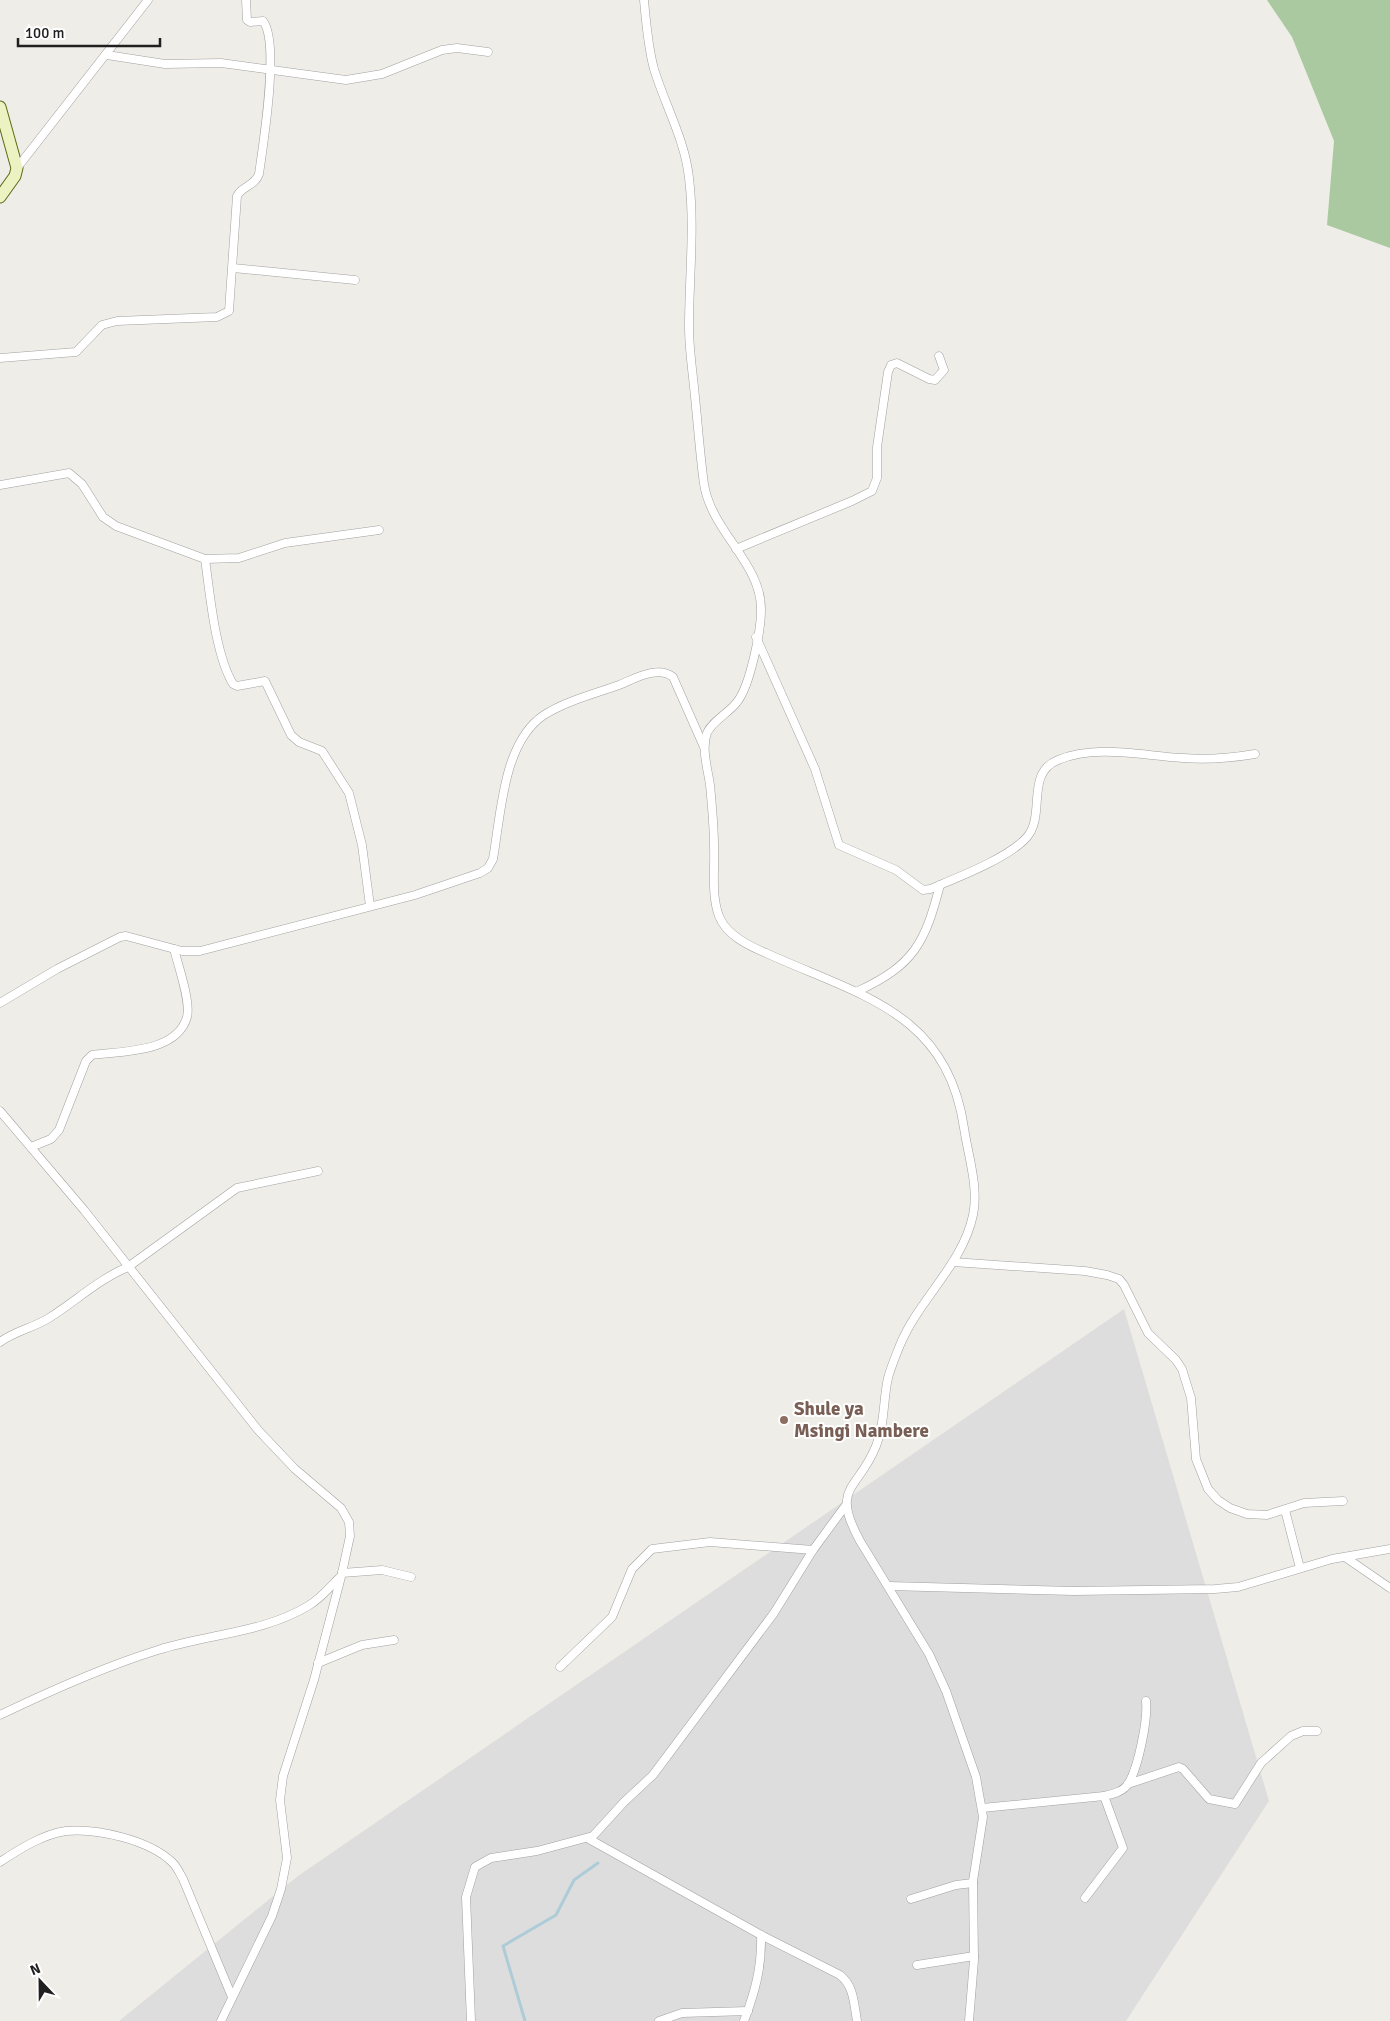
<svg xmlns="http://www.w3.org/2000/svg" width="1390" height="2021" font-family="Signika,sans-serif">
  <rect width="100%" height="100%" fill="#efede7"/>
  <!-- residential -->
  <polygon fill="#dedddd" points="1124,1309 1269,1801 1126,2021 119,2021 298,1876"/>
  <!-- forest -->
  <polygon fill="#abc9a1" points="1267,0 1390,0 1390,248 1327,225 1334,141 1292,37"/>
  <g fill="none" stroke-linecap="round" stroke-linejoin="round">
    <!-- stream -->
    <polyline stroke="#adccd7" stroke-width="3" points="525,2021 503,1946 556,1915 574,1880 598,1863"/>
    <defs>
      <g id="street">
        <path d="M 644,0 C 646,23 648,47 654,69 C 665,105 685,140 689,178 C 695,227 689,277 689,327 C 689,350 693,374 695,397 C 698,426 700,455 704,484 C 711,531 762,564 761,610 C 761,631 750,686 737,702 C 729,713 712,721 707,733 C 701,748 708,770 710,785 C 712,806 714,826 714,847 C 715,869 711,895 719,916 C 726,935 749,946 766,953 C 858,995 947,1011 964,1128 C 968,1155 979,1188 973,1215 C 963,1264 919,1299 900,1345 C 896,1355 891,1367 888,1378 C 883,1400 885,1424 876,1446 C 858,1491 830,1486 860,1541 L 929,1654 L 946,1691 L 976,1777 L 983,1817 L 973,1881 L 974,1960 L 969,2021"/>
        <polyline points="107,55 165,64 221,63 346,80 382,74 442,50 457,48 488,52"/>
        <polyline points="17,168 148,0"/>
        <polyline points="233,268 355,280"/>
        <path d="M 0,358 L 76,352 L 102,325 L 117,321 L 217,317 L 229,311 L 237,196 C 242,186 255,186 259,174 C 263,145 280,42 263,21 L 250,22 L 247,20 L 246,0"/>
        <polyline points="0,485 69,473 82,484 103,517 116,526 205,559 239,558 285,543 379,530"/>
        <polyline points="736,549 852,501 872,491 877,478 877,447 888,372 891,365 897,363 929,379 935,380 944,370 939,356"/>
        <path d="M 205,559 C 210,594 215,654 233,684 L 237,686 L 265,681 L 291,735 L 299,742 L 322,751 L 349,793 L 362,845 L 370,906"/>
        <path d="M 756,637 L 815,769 L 839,845 L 896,870 L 923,890 L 930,889 C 956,878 1009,858 1027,837 C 1046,815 1025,773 1058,760 C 1097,744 1143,756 1183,758 C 1207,760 1231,758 1255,754"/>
        <path d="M 858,991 C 914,965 925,943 940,885"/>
        <path d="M 0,1003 L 57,969 L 120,937 L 126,936 L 182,951 L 200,951 L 415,895 L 480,873 L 488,868 L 493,859 C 501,814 503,742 544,715 C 566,701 594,694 619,685 C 634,679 658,665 673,677 L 704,747"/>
        <polyline points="0,1111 84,1210 258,1430 295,1469 341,1508 349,1522 350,1536 342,1573 314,1680 283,1776 280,1800 287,1858 281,1889 272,1916 221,2021"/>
        <path d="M 31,1147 L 51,1139 L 59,1130 L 86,1061 L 92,1055 C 121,1051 177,1053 187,1017 C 191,1002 178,965 174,949"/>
        <polyline points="953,1262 1085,1271 1107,1275 1119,1279 1124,1285 1148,1333 1176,1360 1182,1369 1191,1398 1196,1459 1208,1489 1218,1500 1230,1508 1247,1514 1267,1515 1304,1503 1343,1501"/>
        <path d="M 0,1342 C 15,1331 33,1328 49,1318 C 76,1301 99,1279 128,1267 L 237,1188 L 318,1171"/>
        <polyline points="1285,1510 1300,1568"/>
        <polyline points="1345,1557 1390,1588"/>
        <polyline points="342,1573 382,1570 411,1577"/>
        <polyline points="889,1586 1073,1591 1215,1589 1238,1587 1332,1559 1390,1549"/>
        <polyline points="318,1663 362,1645 394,1640"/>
        <polyline points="560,1667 612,1617 632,1569 652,1549 710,1542 813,1550"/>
        <path d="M 0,1715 C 52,1690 103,1667 158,1650 C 208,1634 263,1633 308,1606 C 320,1599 329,1588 339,1578"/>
        <polyline points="1128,1784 1179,1767 1183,1769 1209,1799 1235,1804 1261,1763 1291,1736 1303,1731 1317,1731"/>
        <path d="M 982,1808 L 1104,1796 C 1112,1794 1123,1792 1128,1784 C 1138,1769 1148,1720 1146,1701"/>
        <path d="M 589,1839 L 761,1935 L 840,1975 C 854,1986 854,2004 857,2021"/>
        <path d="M 0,1862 C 18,1850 43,1834 66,1831 C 97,1828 150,1840 173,1863 C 177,1867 180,1874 183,1879 L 232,1997"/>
        <polyline points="1085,1898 1123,1848 1104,1796"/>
        <polyline points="911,1899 956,1885 973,1883"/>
        <polyline points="917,1965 974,1956"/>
        <polyline points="471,2021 466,1897 475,1867 491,1858 537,1851 593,1836 624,1802 653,1775 774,1613 813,1550 846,1505"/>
        <polyline points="659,2021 682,2013 748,2011"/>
        <path d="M 744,2021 C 755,1992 762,1967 761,1935"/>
      </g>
      <polyline id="secondary" points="0,107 17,168 15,176 0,197"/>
    </defs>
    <!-- street casing -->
    <use href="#street" stroke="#a1a1a1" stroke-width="9"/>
    <!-- secondary casing -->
    <use href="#secondary" stroke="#5d6a13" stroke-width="13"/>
    <!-- street -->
    <use href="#street" stroke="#fff" stroke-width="8"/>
    <!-- secondary -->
    <use href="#secondary" stroke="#edf2c2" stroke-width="11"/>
  </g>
  <!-- markers -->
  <circle fill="#8d6e63" stroke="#fff" stroke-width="2" cx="784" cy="1420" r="5"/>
  <g text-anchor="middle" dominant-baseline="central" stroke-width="4" stroke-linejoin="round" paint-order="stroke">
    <!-- education labels -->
    <g font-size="19" font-weight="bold" fill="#785e54" stroke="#fff" text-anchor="start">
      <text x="794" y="1409">Shule ya<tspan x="794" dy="22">Msingi Nambere</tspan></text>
    </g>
  </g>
  <!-- north arrow -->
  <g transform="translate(40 1981) rotate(338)" stroke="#ffffff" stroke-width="4" paint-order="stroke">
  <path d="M0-4L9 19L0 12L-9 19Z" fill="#202020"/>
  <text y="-8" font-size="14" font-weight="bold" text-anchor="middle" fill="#202020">N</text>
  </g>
  <!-- scale -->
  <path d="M18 38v8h142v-8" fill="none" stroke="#202020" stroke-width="2.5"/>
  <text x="25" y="38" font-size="15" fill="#202020" stroke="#ffffff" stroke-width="4" paint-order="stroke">100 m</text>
</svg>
